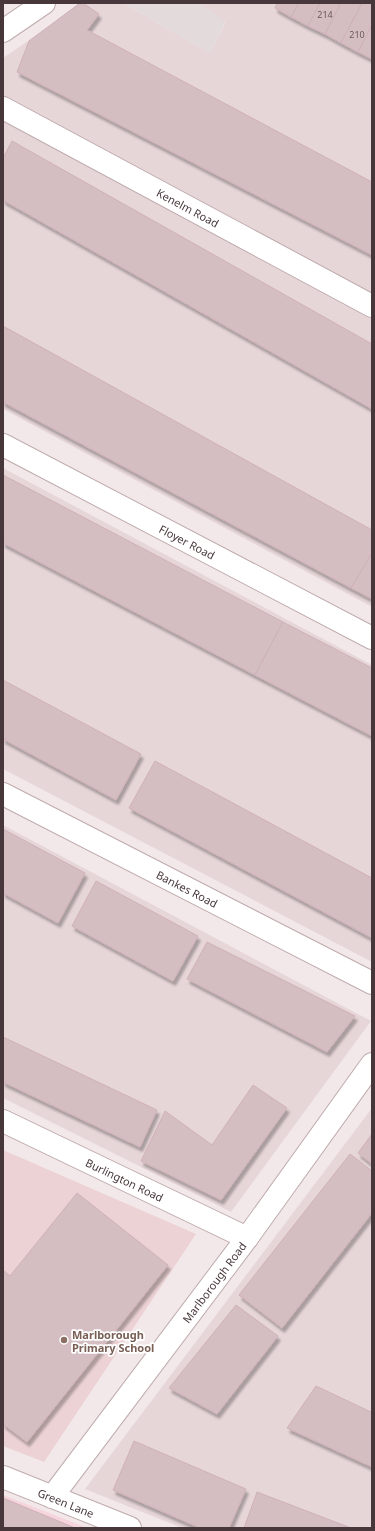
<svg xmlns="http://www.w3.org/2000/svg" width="375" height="1531" font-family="'Noto Sans',sans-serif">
  <defs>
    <filter id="shadow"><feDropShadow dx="2.5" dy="4.5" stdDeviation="1" flood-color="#0004"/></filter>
  </defs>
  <rect width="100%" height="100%" fill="#f3e8e9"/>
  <!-- residential -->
  <g fill="#e7d6d8">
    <polygon points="83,3 123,3 210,53 225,23 199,3 372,3 372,607 3,409 3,58"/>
    <polygon points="3,468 372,665 372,962 3,769"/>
    <polygon points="3,825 371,1021 231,1212 3,1098"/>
    <polygon points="372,1108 372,1528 182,1528 85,1489"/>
  </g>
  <!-- commercial -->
  <polygon fill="#f5d4db" points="3,1495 88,1528 3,1528"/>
  <!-- industrial -->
  <polygon fill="#e3dadc" points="123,3 199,3 225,22 210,53"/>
  <!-- education -->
  <polygon fill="#ecd2d4" points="3,1150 196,1234 44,1462 3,1446"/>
  <!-- building -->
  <g fill="#d5bec2" stroke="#cfb1b7" filter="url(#shadow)">
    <polygon points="80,3 83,3 99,14 87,30 372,182 372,255 17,72 29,41"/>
    <polygon points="277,3 299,3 291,17 275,8"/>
    <polygon points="299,3 320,3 308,26 291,17"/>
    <polygon points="320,3 341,3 325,34 308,26"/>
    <polygon points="341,3 362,3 341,43 325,34"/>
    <polygon points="362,3 372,3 372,25 358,52 341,43"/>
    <polygon points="372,25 372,59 358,52"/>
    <polygon points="12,141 372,344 372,409 3,200 3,158"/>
    <polygon points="3,326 372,530 372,553 351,588 3,402"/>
    <polygon points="3,475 283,622 255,675 3,543"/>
    <polygon points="372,553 372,599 351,588"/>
    <polygon points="283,622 372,668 372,736 255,675"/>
    <polygon points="3,680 141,754 116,800 3,739"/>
    <polygon points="155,761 372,878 372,938 129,808"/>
    <polygon points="3,829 85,873 58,923 3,893"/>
    <polygon points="96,881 198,936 173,981 72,926"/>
    <polygon points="207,942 355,1016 327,1052 187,979"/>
    <polygon points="3,1037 157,1110 140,1147 3,1082"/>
    <polygon points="253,1085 287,1108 221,1200 141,1161 165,1111 212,1145"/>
    <polygon points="372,1134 372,1164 358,1153"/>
    <polygon points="350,1154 372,1171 372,1213 282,1328 239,1295"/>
    <polygon points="77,1193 168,1265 27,1442 3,1424 3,1270 10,1276"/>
    <polygon points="236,1305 278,1336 217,1414 169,1388"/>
    <polygon points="316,1386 371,1412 372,1410 372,1467 287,1428"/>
    <polygon points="134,1441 246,1489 229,1528 200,1528 113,1490"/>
    <polygon points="257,1492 351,1528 244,1528"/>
    <polygon points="3,1498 75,1528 3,1528"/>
  </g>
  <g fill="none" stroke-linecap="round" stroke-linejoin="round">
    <defs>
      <g id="minor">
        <polyline points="3,31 44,3"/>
        <path id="s1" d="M 3,108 L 372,306"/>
        <path id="s2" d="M 3,445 L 372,638"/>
        <path id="s3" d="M 3,794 L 372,983"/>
        <path id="s4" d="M 3,1121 L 247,1238"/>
        <path id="s5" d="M 52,1497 L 247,1238 L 372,1064"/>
      </g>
      <g id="tertiary">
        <path id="s6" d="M 3,1477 L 130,1528"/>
      </g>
    </defs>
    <!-- minor casing -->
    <use href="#minor" stroke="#bfabad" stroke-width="24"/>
    <!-- tertiary casing -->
    <use href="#tertiary" stroke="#bfabad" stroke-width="24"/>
    <!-- minor -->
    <use href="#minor" stroke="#fff" stroke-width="22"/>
    <!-- tertiary -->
    <use href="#tertiary" stroke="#fff" stroke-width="22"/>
  </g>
  <!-- markers -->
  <circle fill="#8d6e63" stroke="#fff" stroke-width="1.5" cx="64" cy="1340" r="4"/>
  <g text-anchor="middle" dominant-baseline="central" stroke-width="3.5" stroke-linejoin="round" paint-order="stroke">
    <!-- number labels -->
    <g font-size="9" fill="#6a595c">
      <text x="325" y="14">214</text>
      <text x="357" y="34">210</text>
    </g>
    <!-- street labels -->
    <g font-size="11" fill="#47373a" stroke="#fff">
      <text stroke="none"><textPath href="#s1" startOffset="210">Kenelm Road</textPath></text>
      <text stroke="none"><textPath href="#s2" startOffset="208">Floyer Road</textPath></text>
      <text stroke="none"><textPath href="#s3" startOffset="207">Bankes Road</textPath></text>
      <text stroke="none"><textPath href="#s4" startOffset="135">Burlington Road</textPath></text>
      <text stroke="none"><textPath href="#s5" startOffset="269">Marlborough Road</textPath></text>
      <text stroke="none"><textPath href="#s6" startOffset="68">Green Lane</textPath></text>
    </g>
    <!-- education labels -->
    <g font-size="11" font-weight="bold" fill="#785e54" stroke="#fff" text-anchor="start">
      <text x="72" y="1334">Marlborough<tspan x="72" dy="13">Primary School</tspan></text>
    </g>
  </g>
  <!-- border -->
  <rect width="375" height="1531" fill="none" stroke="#47373a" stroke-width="8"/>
</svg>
